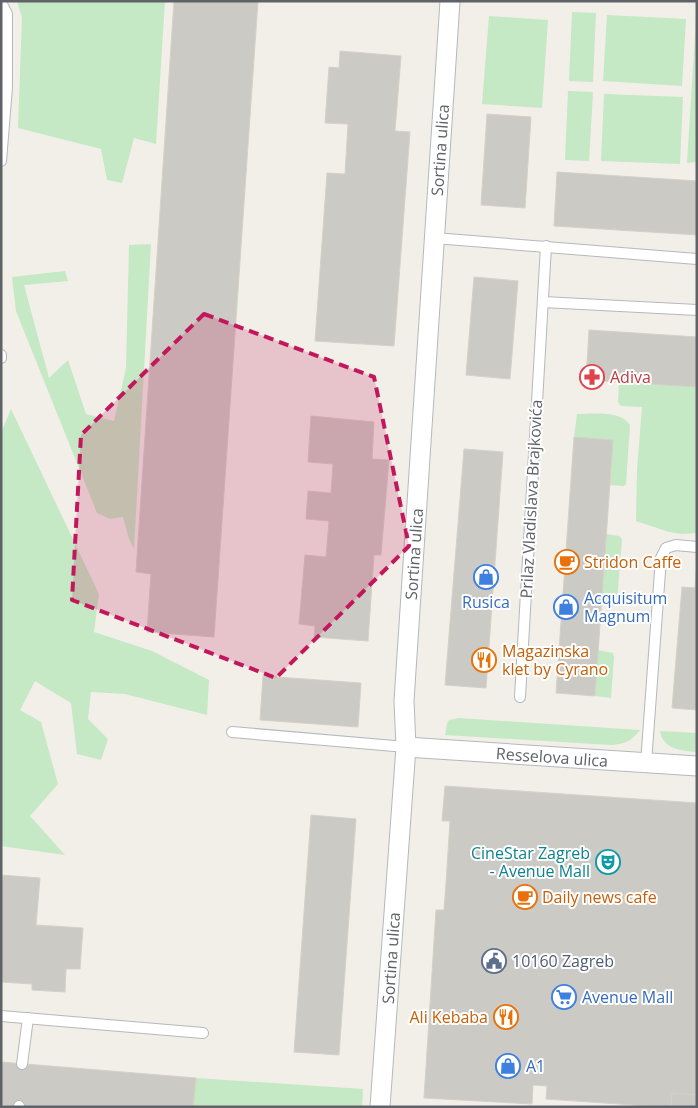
<svg xmlns="http://www.w3.org/2000/svg" width="698" height="1108" font-family="'Open Sans',sans-serif">
  <rect width="100%" height="100%" fill="#f1efe8"/>
  <!-- green -->
  <g fill="#c5e8c5">
    <polygon points="17,1 165,1 156,144 134,138 122,183 107,180 101,149 18,128 22,18"/>
    <polygon points="572,12 596,13 593,82 569,81"/>
    <polygon points="607,15 686,19 682,86 603,81"/>
    <polygon points="489,16 548,20 542,108 482,104"/>
    <polygon points="696,19 697,162 687,163"/>
    <polygon points="568,91 593,92 589,161 565,160"/>
    <polygon points="604,94 683,97 680,164 601,161"/>
    <polygon points="151,244 134,549 129,539 123,517 110,519 97,513 16,311 12,277 65,271 68,281 24,285 49,378 68,360 86,414 114,421 126,368 129,245"/>
    <polygon points="619,382 697,387 697,533 682,534 669,532 636,521 637,470 642,407 621,406 618,402"/>
    <polygon points="11,409 99,594 94,632 152,651 209,680 207,715 125,694 91,692 88,719 108,739 101,760 77,754 71,703 35,681 20,710 41,722 58,784 30,816 65,855 1,846 1,433"/>
    <path d="M 577,414 C 594,414 620,410 630,425 L 626,484 L 624,486 L 610,485 L 613,440 L 574,437 Z"/>
    <polygon points="606,534 619,536 622,539 617,602 614,606 601,605"/>
    <polygon points="598,650 613,653 614,657 611,698 595,696"/>
    <path d="M 459,718 L 640,730 C 632,741 625,744 611,745 L 445,735 L 447,724 L 449,720 Z"/>
    <path d="M 660,731 L 697,733 L 697,752 C 681,751 663,749 660,731 Z"/>
    <polygon points="196,1078 363,1089 362,1107 193,1107"/>
  </g>
  <!-- building -->
  <g fill="#cccac5" stroke="#d6d1c6">
    <polygon points="174,1 258,1 214,637 147,632 151,574 136,572"/>
    <polygon points="340,51 401,56 395,131 410,132 394,346 315,341 327,173 345,174 348,124 325,123 329,67 339,68"/>
    <polygon points="487,114 531,117 525,208 481,205"/>
    <polygon points="557,172 697,181 697,235 554,226"/>
    <polygon points="474,277 518,281 510,379 466,375"/>
    <polygon points="589,330 697,337 697,387 586,380"/>
    <polygon points="311,416 374,422 372,459 389,460 381,555 374,555 368,641 314,637 315,626 299,624 305,555 326,557 329,521 306,519 308,491 331,493 333,464 308,462"/>
    <polygon points="574,437 613,440 595,696 556,693"/>
    <polygon points="464,449 503,452 486,688 445,685"/>
    <polygon points="697,564 697,710 672,708 682,587 695,588"/>
    <polygon points="263,676 361,683 358,727 260,720"/>
    <polygon points="445,786 697,803 697,1095 672,1093 671,1107 663,1107 546,1099 547,1086 533,1085 532,1104 424,1098 436,910 444,910 446,883 450,821 442,821"/>
    <polygon points="311,815 356,819 339,1055 294,1052"/>
    <polygon points="1,875 40,878 36,925 83,928 80,969 66,969 65,992 32,990 32,984 1,982"/>
    <polygon points="1,1062 196,1078 193,1107 28,1107 1,1105"/>
    <polygon points="672,1093 697,1095 697,1107 671,1107"/>
  </g>
  <g fill="none" stroke-linecap="round" stroke-linejoin="round">
    <defs>
      <g id="service">
        <polyline points="1,2 7,14 7,87 1,161"/>
        <polyline points="434,238 697,259"/>
        <polyline points="543,302 697,310"/>
        <polyline points="1,355 1,358"/>
        <polyline points="520,697 546,246"/>
        <polyline points="232,732 406,747"/>
        <polyline points="646,763 661,558 666,548 676,545 697,547"/>
        <polyline points="1,1016 203,1033"/>
        <polyline points="22,1064 28,1018"/>
        <polyline points="19,1107 19,1106"/>
      </g>
      <g id="minor">
        <polyline points="406,747 697,766"/>
        <polyline points="380,1107 406,747 404,701 450,1"/>
      </g>
    </defs>
    <!-- service casing -->
    <use href="#service" stroke="#b5b8bc" stroke-width="12"/>
    <!-- minor casing -->
    <use href="#minor" stroke="#b5b8bc" stroke-width="21"/>
    <!-- service -->
    <use href="#service" stroke="#fff" stroke-width="10"/>
    <!-- minor -->
    <use href="#minor" stroke="#fff" stroke-width="19"/>
  </g>
  <!-- marked area -->
  <path fill="#c2185b" fill-opacity="0.2" stroke="#c2185b" stroke-width="4" stroke-dasharray="10 6" stroke-linejoin="round" d="M 204,314 L 374,377 L 409,546 L 276,678 L 72,600 L 81,435 Z"/>
  <!-- icons -->
  <defs>
    <symbol id="pharmacy-ring" viewBox="-11 -11 22 22"><circle r="9.5" fill="#fff" stroke="#e0444e" stroke-width="1.5"/><path d="M-2-6h4v4h4v4h-4v4h-4v-4h-4v-4h4Z" fill="#e0444e"/></symbol>
    <symbol id="cafe-ring" viewBox="-11 -11 22 22"><circle r="9.5" fill="#fff" stroke="#e8710a" stroke-width="1.5"/><path d="M-5.5-4.5H6V0H3Q3 3.5 0 3.5H-2.5Q-5.5 3.5-5.5 0ZM3-3.2v2h1.7v-2ZM-6 4.5H4V6H-6Z" fill="#e8710a"/></symbol>
    <symbol id="shop-ring" viewBox="-11 -11 22 22"><circle r="9.5" fill="#fff" stroke="#3f7fe0" stroke-width="1.5"/><path d="M-5-2.5h2.3a2.7 3.5 0 0 1 5.4 0H5L5.5 6h-11ZM-1.5-2.5h3a1.5 2.3 0 0 0-3 0Z" fill="#3f7fe0"/></symbol>
    <symbol id="restaurant-ring" viewBox="-11 -11 22 22"><circle r="9.5" fill="#fff" stroke="#e8710a" stroke-width="1.5"/><path d="M-5-6h1v4h1v-4h1v4h1v-4h1v5L-1.5 .5V6h-2V.5L-5-1ZM5-6V6H3V1.5H1.5Q1.5-4 5-6Z" fill="#e8710a"/></symbol>
    <symbol id="theatre-ring" viewBox="-11 -11 22 22"><circle r="9.5" fill="#fff" stroke="#0f9aa8" stroke-width="1.5"/><path d="M-5-5.5Q0-4 5-5.5V0Q5 5 0 6Q-5 5-5 0ZM-3.3-2.5H-1v1.5H-3.3ZM1-2.5H3.3v1.5H1ZM-2.8 1Q0 5.5 2.8 1Z" fill="#0f9aa8"/></symbol>
    <symbol id="civic-ring" viewBox="-11 -11 22 22"><circle r="9.5" fill="#fff" stroke="#5c6f8a" stroke-width="1.5"/><path d="M-.6-6.5H3V-4.5H.6V-3L4-1V1h2V6H-6V1h2V-1L-.6-3ZM-1.2 2.5V6h2.4V2.5Z" fill="#5c6f8a"/></symbol>
    <symbol id="supermarket-ring" viewBox="-11 -11 22 22"><circle r="9.5" fill="#fff" stroke="#3f7fe0" stroke-width="1.5"/><path d="M-6-5.5h2.5l.6 2H6L4.5 2H-2.5L-4.4-4H-6ZM-1.5 3.2a1.3 1.3 0 1 0 .1 0ZM3 3.2a1.3 1.3 0 1 0 .1 0Z" fill="#3f7fe0"/></symbol>
  </defs>
  <g fill-rule="evenodd">
    <use href="#pharmacy-ring" x="578" y="363" width="28" height="28"/>
    <use href="#cafe-ring" x="553" y="548" width="28" height="28"/>
    <use href="#shop-ring" x="472" y="563" width="28" height="28"/>
    <use href="#shop-ring" x="552" y="593" width="28" height="28"/>
    <use href="#restaurant-ring" x="470" y="646" width="28" height="28"/>
    <use href="#theatre-ring" x="594" y="848" width="28" height="28"/>
    <use href="#cafe-ring" x="511" y="883" width="28" height="28"/>
    <use href="#civic-ring" x="480" y="947" width="28" height="28"/>
    <use href="#supermarket-ring" x="550" y="983" width="28" height="28"/>
    <use href="#restaurant-ring" x="492" y="1003" width="28" height="28"/>
    <use href="#shop-ring" x="494" y="1052" width="28" height="28"/>
  </g>
  <g text-anchor="middle" dominant-baseline="central" stroke-width="4" stroke-linejoin="round" paint-order="stroke">
    <!-- street labels -->
    <g font-size="16" fill="#5f6368" stroke="#fff">
      <text transform="translate(440 150) rotate(-86)">Sortina ulica</text>
      <text transform="translate(531 499) rotate(-87)">Prilaz Vladislava Brajkovića</text>
      <text transform="translate(414 554) rotate(-86)">Sortina ulica</text>
      <text transform="translate(552 757) rotate(4)">Resselova ulica</text>
      <text transform="translate(391 958) rotate(-86)">Sortina ulica</text>
    </g>
    <!-- health labels -->
    <g font-size="16" fill="#be3a42" stroke="#fff" text-anchor="start">
      <text x="610" y="377">Adiva</text>
    </g>
    <!-- food labels -->
    <g font-size="16" fill="#c56008" stroke="#fff" text-anchor="start">
      <text x="584" y="562">Stridon Caffe</text>
      <text x="502" y="651">Magazinska<tspan x="502" dy="18">klet by Cyrano</tspan></text>
      <text x="542" y="897">Daily news cafe</text>
      <text x="488" y="1017" text-anchor="end">Ali Kebaba</text>
    </g>
    <!-- shop labels -->
    <g font-size="16" fill="#366cbe" stroke="#fff" text-anchor="start">
      <text x="584" y="598">Acquisitum<tspan x="584" dy="18">Magnum</tspan></text>
      <text x="486" y="602" text-anchor="middle">Rusica</text>
      <text x="582" y="997">Avenue Mall</text>
      <text x="526" y="1066">A1</text>
    </g>
    <!-- culture labels -->
    <g font-size="16" fill="#0d838f" stroke="#fff" text-anchor="end">
      <text x="590" y="853">CineStar Zagreb<tspan x="590" dy="18">- Avenue Mall</tspan></text>
    </g>
    <!-- service labels -->
    <g font-size="16" fill="#4e5e75" stroke="#fff" text-anchor="start">
      <text x="512" y="961">10160 Zagreb</text>
    </g>
  </g>
  <!-- border -->
  <rect width="698" height="1108" fill="none" stroke="#5f6368" stroke-width="5"/>
</svg>
